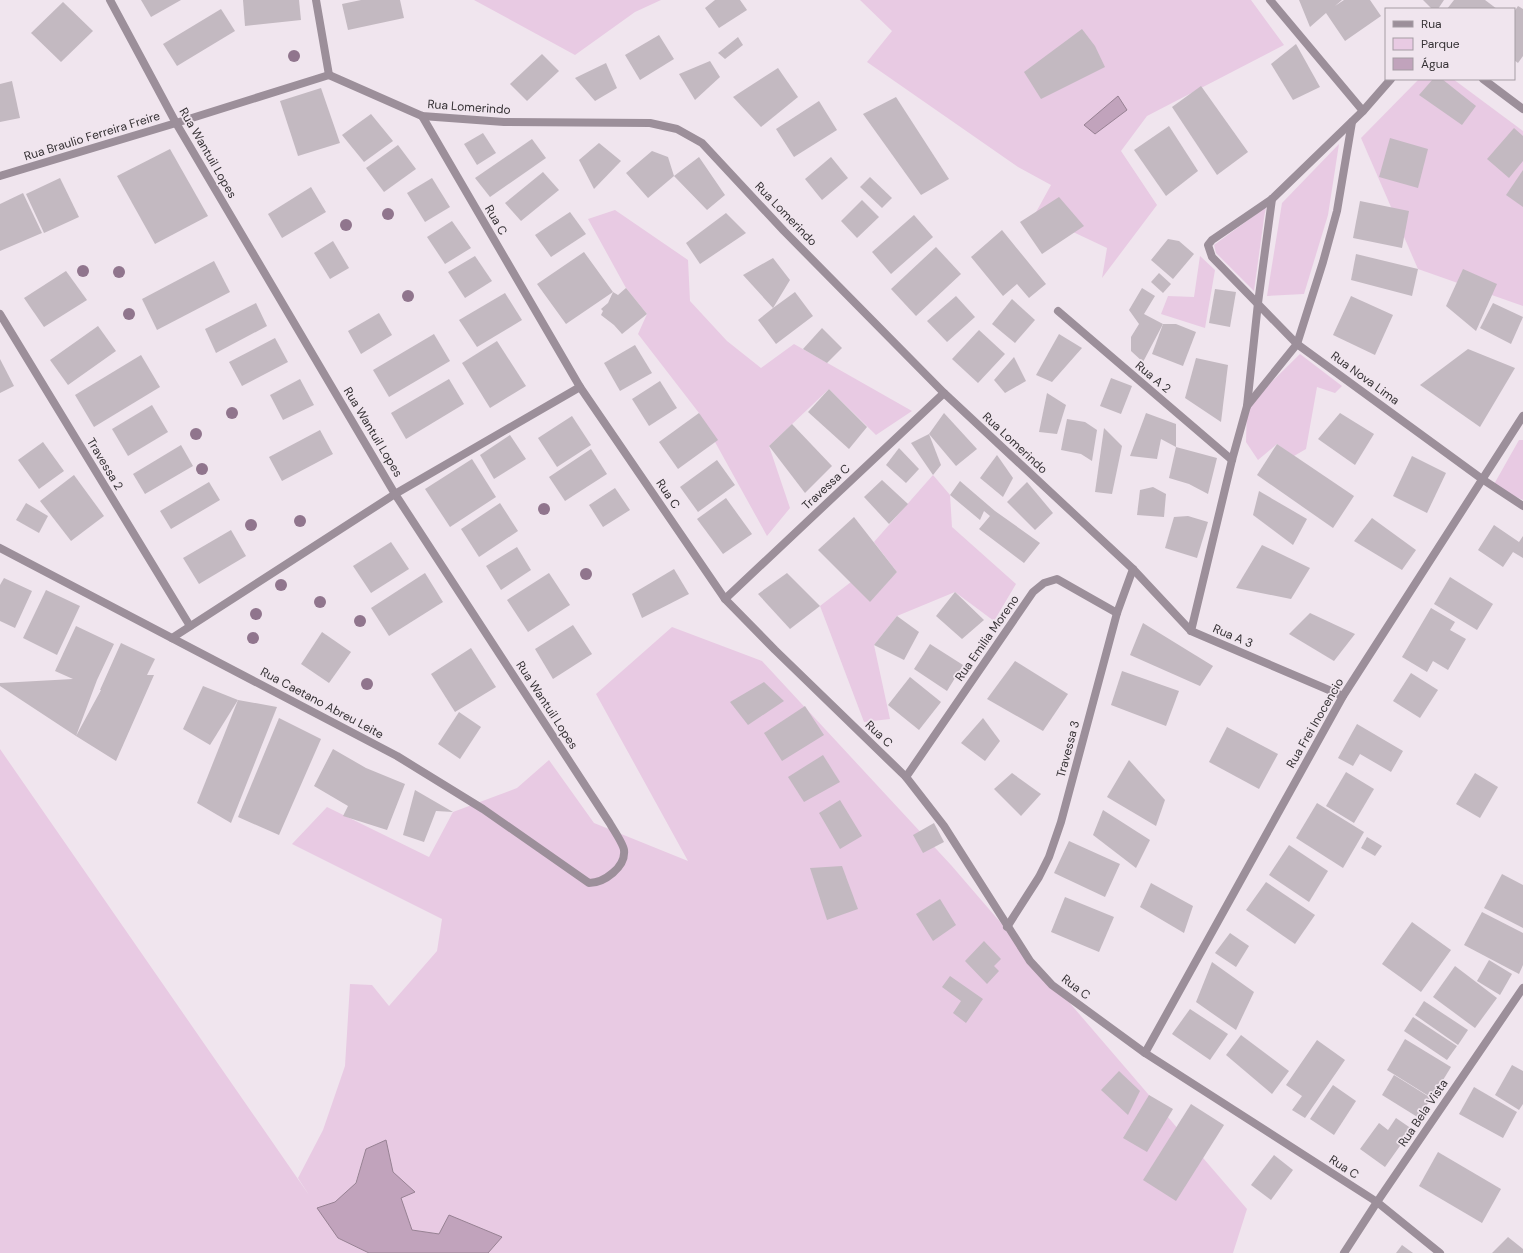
<svg xmlns="http://www.w3.org/2000/svg" width="1523" height="1253" font-family="'DM Sans',sans-serif">
  <rect width="100%" height="100%" fill="#f0e5ee"/>
  <!-- green -->
  <g fill="#e8cae3">
    <polygon points="474,0 661,0 635,12 575,55"/>
    <polygon points="860,0 1251,0 1284,45 1147,116 1121,151 1157,205 1102,278 1107,248 1035,214 1051,185 1018,167 867,62 892,31"/>
    <polygon points="1419,79 1453,79 1523,131 1523,306 1418,269 1361,138"/>
    <polygon points="1339,144 1328,215 1304,294 1267,296 1282,203"/>
    <polygon points="1266,207 1264,218 1254,291 1216,253 1214,245"/>
    <polygon points="615,210 688,260 690,301 727,341 761,368 794,344 912,411 876,435 829,389 769,446 790,508 767,536 699,413 638,334 647,314 626,288 588,219"/>
    <polygon points="1200,256 1215,270 1205,328 1161,314 1168,296 1194,297"/>
    <polygon points="1300,354 1342,386 1335,393 1317,387 1306,449 1294,456 1277,444 1258,460 1246,442 1247,406"/>
    <polygon points="1519,440 1523,440 1523,500 1493,486"/>
    <polygon points="933,475 950,495 952,527 1016,584 994,621 955,592 897,616 874,645 890,719 864,722 820,606 851,582 870,601 897,572 874,542"/>
    <polygon points="672,627 762,661 951,865 1247,1209 1233,1253 488,1253 501,1237 449,1216 439,1234 412,1230 400,1198 415,1192 393,1173 386,1141 366,1149 338,1238 369,1253 0,1253 0,749 309,1195 298,1178 323,1130 345,1066 350,984 372,985 389,1006 437,951 442,919 292,844 327,807 429,857 453,812 517,788 549,760 594,823 688,861 596,694"/>
  </g>
  <!-- water -->
  <g fill="#c1a3bc" stroke="#978193">
    <polygon points="1118,96 1127,110 1095,134 1084,125"/>
    <polygon points="386,1140 393,1172 415,1192 401,1198 412,1230 439,1234 449,1215 502,1237 488,1253 369,1253 338,1238 317,1208 335,1202 356,1183 366,1149"/>
  </g>
  <!-- building -->
  <g fill="#c3b9c1">
    <polygon points="141,0 181,0 151,17"/>
    <polygon points="243,0 299,0 301,20 245,26"/>
    <polygon points="361,0 400,0 404,18 348,30 342,4"/>
    <polygon points="715,0 740,0 747,10 719,28 705,8"/>
    <polygon points="1299,0 1342,0 1335,6 1344,0 1370,0 1381,16 1345,41 1326,13 1310,27"/>
    <polygon points="1423,0 1444,0 1438,9 1432,9"/>
    <polygon points="1454,0 1485,0 1497,9 1447,9"/>
    <polygon points="63,2 93,31 61,62 31,33"/>
    <polygon points="1518,6 1523,9 1523,56 1518,63 1514,60 1514,12"/>
    <polygon points="221,9 235,31 177,66 163,44"/>
    <polygon points="1082,29 1095,46 1105,67 1041,99 1024,72"/>
    <polygon points="659,35 674,59 640,80 625,55"/>
    <polygon points="738,37 743,45 725,59 718,53"/>
    <polygon points="1296,44 1320,87 1293,100 1271,64"/>
    <polygon points="542,54 559,71 527,101 510,84"/>
    <polygon points="710,61 720,77 695,100 679,74"/>
    <polygon points="606,63 617,88 595,101 575,78"/>
    <polygon points="778,68 798,97 761,127 733,97"/>
    <polygon points="1433,79 1442,79 1476,106 1462,125 1419,95"/>
    <polygon points="12,81 20,118 0,122 0,84"/>
    <polygon points="1201,86 1248,152 1217,175 1172,107"/>
    <polygon points="321,88 340,143 298,156 280,101"/>
    <polygon points="896,97 949,179 921,195 863,114"/>
    <polygon points="819,101 837,130 794,157 776,129"/>
    <polygon points="371,114 393,141 364,162 342,135"/>
    <polygon points="1169,126 1198,171 1166,196 1134,150"/>
    <polygon points="1514,128 1523,136 1523,161 1509,178 1487,159"/>
    <polygon points="483,133 496,153 477,165 464,144"/>
    <polygon points="1390,138 1428,149 1418,188 1379,177"/>
    <polygon points="532,139 546,158 490,197 475,178"/>
    <polygon points="599,143 621,161 594,189 579,160"/>
    <polygon points="398,145 416,169 384,192 366,168"/>
    <polygon points="170,149 208,216 155,244 117,176"/>
    <polygon points="652,151 668,157 674,176 699,157 725,195 707,210 674,176 648,198 626,173"/>
    <polygon points="831,157 848,178 822,200 805,179"/>
    <polygon points="1523,170 1523,207 1506,195"/>
    <polygon points="543,172 559,190 521,221 505,203"/>
    <polygon points="870,177 892,198 882,208 860,187"/>
    <polygon points="60,178 79,217 44,233 26,194"/>
    <polygon points="432,178 450,207 425,222 407,193"/>
    <polygon points="311,187 326,212 282,238 268,214"/>
    <polygon points="23,193 42,233 0,251 0,204"/>
    <polygon points="1059,197 1084,226 1042,254 1020,222"/>
    <polygon points="862,200 879,217 857,238 841,221"/>
    <polygon points="1360,201 1409,211 1402,248 1353,238"/>
    <polygon points="570,212 586,234 551,257 535,235"/>
    <polygon points="726,213 746,233 700,264 686,243"/>
    <polygon points="914,215 933,237 891,274 872,252"/>
    <polygon points="452,221 471,248 445,264 427,237"/>
    <polygon points="1002,230 1046,284 1029,298 1017,284 1003,296 971,257"/>
    <polygon points="1168,239 1179,241 1194,254 1173,279 1151,260"/>
    <polygon points="333,241 349,268 330,279 314,253"/>
    <polygon points="936,247 961,274 916,316 891,289"/>
    <polygon points="584,252 613,292 618,295 626,288 647,314 622,334 614,325 601,315 603,311 601,309 608,303 613,292 566,324 537,284"/>
    <polygon points="1356,254 1418,269 1412,296 1351,280"/>
    <polygon points="475,256 492,281 465,298 448,272"/>
    <polygon points="773,258 790,280 773,308 795,292 813,316 776,344 758,320 773,308 743,275"/>
    <polygon points="214,261 230,292 157,330 142,299"/>
    <polygon points="1463,269 1497,284 1476,331 1446,306"/>
    <polygon points="66,271 87,300 44,327 24,298"/>
    <polygon points="1159,273 1171,284 1163,293 1151,282"/>
    <polygon points="1142,288 1155,296 1144,314 1163,324 1143,362 1131,351 1131,337 1139,324 1129,310"/>
    <polygon points="1215,289 1236,292 1230,327 1209,323"/>
    <polygon points="505,293 522,320 477,347 459,320"/>
    <polygon points="956,296 975,317 947,342 927,321"/>
    <polygon points="1351,296 1393,315 1375,355 1333,335"/>
    <polygon points="1012,299 1035,320 1015,343 992,324"/>
    <polygon points="256,303 267,326 216,353 205,329"/>
    <polygon points="1493,303 1523,317 1511,344 1480,328"/>
    <polygon points="379,313 392,335 361,354 348,331"/>
    <polygon points="1163,324 1176,324 1196,332 1183,366 1152,354"/>
    <polygon points="98,326 116,351 68,385 50,360"/>
    <polygon points="822,328 842,348 827,363 803,349"/>
    <polygon points="979,330 1005,354 978,383 952,359"/>
    <polygon points="434,334 450,361 389,397 373,370"/>
    <polygon points="1059,334 1082,348 1052,382 1036,375"/>
    <polygon points="275,338 288,362 242,386 229,362"/>
    <polygon points="497,341 526,386 490,408 462,363"/>
    <polygon points="635,345 652,373 620,391 604,363"/>
    <polygon points="1468,349 1515,368 1480,427 1420,385"/>
    <polygon points="141,355 160,387 94,427 75,395"/>
    <polygon points="1014,357 1026,381 1005,393 994,380"/>
    <polygon points="1196,358 1228,365 1221,422 1185,398"/>
    <polygon points="0,359 14,386 0,393"/>
    <polygon points="1111,378 1132,386 1121,414 1100,406"/>
    <polygon points="300,379 314,405 283,420 270,395"/>
    <polygon points="449,379 464,404 406,439 391,413"/>
    <polygon points="660,381 677,408 649,426 632,399"/>
    <polygon points="829,389 867,427 849,449 808,412"/>
    <polygon points="1047,393 1066,405 1057,434 1039,432"/>
    <polygon points="152,405 168,432 128,456 112,429"/>
    <polygon points="699,413 718,440 678,469 659,442"/>
    <polygon points="944,413 977,449 956,466 929,434"/>
    <polygon points="1146,413 1176,424 1176,447 1161,439 1157,459 1130,456"/>
    <polygon points="1340,413 1374,434 1355,465 1318,439"/>
    <polygon points="572,416 591,445 557,467 538,438"/>
    <polygon points="1067,419 1085,422 1097,430 1092,461 1081,454 1061,450"/>
    <polygon points="792,424 832,466 805,493 769,446"/>
    <polygon points="1104,428 1122,446 1112,494 1095,492"/>
    <polygon points="320,430 333,454 282,481 269,457"/>
    <polygon points="929,434 941,465 933,475 911,443"/>
    <polygon points="510,435 526,459 494,479 480,455"/>
    <polygon points="43,442 64,471 39,489 18,460"/>
    <polygon points="1277,444 1354,496 1333,528 1257,475"/>
    <polygon points="181,445 193,466 145,494 133,474"/>
    <polygon points="1176,447 1217,458 1208,494 1189,484 1169,478"/>
    <polygon points="899,448 919,469 906,483 886,465"/>
    <polygon points="591,449 607,474 565,501 549,477"/>
    <polygon points="997,455 1013,478 1003,497 980,478"/>
    <polygon points="1412,456 1446,473 1427,513 1393,496"/>
    <polygon points="472,459 496,497 450,527 425,489"/>
    <polygon points="717,460 735,485 698,512 680,487"/>
    <polygon points="74,475 104,516 71,541 40,501"/>
    <polygon points="882,480 908,504 889,524 864,497"/>
    <polygon points="960,481 995,511 1040,543 1024,563 979,529 990,516 984,511 980,520 950,495"/>
    <polygon points="209,482 220,500 171,529 160,511"/>
    <polygon points="1027,482 1053,513 1035,530 1007,502"/>
    <polygon points="1153,487 1166,494 1164,517 1137,515 1140,490"/>
    <polygon points="615,488 630,510 603,527 589,505"/>
    <polygon points="1259,491 1307,519 1293,545 1253,515"/>
    <polygon points="726,498 752,534 723,554 697,519"/>
    <polygon points="26,503 48,516 39,533 16,520"/>
    <polygon points="500,503 518,531 479,557 461,529"/>
    <polygon points="1188,516 1208,522 1197,558 1165,548 1174,517"/>
    <polygon points="854,517 897,572 870,602 818,550"/>
    <polygon points="1372,518 1416,550 1402,570 1354,541"/>
    <polygon points="1494,525 1519,542 1523,536 1523,558 1513,552 1503,567 1478,550"/>
    <polygon points="231,530 246,556 199,584 183,558"/>
    <polygon points="391,542 409,569 371,593 353,566"/>
    <polygon points="1262,545 1310,568 1291,599 1236,588"/>
    <polygon points="517,547 531,570 501,590 486,566"/>
    <polygon points="674,569 689,594 642,618 632,594"/>
    <polygon points="425,573 443,602 389,636 371,608"/>
    <polygon points="549,573 570,605 528,632 507,600"/>
    <polygon points="787,573 820,606 790,629 758,594"/>
    <polygon points="1450,577 1493,604 1477,630 1434,604"/>
    <polygon points="4,578 32,591 15,628 0,621 0,585"/>
    <polygon points="46,590 80,606 57,655 23,638"/>
    <polygon points="955,592 984,620 962,639 936,616"/>
    <polygon points="1431,608 1455,622 1450,630 1466,639 1448,670 1433,661 1427,672 1402,657"/>
    <polygon points="1310,613 1355,634 1334,661 1289,634"/>
    <polygon points="897,616 919,632 904,660 874,645"/>
    <polygon points="1143,623 1213,666 1200,686 1130,655"/>
    <polygon points="573,625 592,654 553,679 535,649"/>
    <polygon points="76,626 114,644 97,680 76,736 101,690 100,690 121,643 155,659 147,675 154,675 116,761 76,736 0,686 0,683 73,679 55,671"/>
    <polygon points="322,632 351,652 329,683 301,664"/>
    <polygon points="930,644 963,665 947,691 914,669"/>
    <polygon points="471,648 496,687 455,712 431,674"/>
    <polygon points="1015,661 1068,694 1043,731 987,699"/>
    <polygon points="1122,671 1179,691 1166,726 1111,705"/>
    <polygon points="1411,673 1438,690 1420,718 1393,701"/>
    <polygon points="910,677 941,702 919,730 888,705"/>
    <polygon points="764,682 784,701 748,725 730,702"/>
    <polygon points="203,686 238,700 210,745 183,729"/>
    <polygon points="238,700 277,707 231,823 197,803"/>
    <polygon points="805,706 824,735 782,761 764,733"/>
    <polygon points="459,712 481,727 460,759 438,744"/>
    <polygon points="279,718 321,739 279,835 238,817"/>
    <polygon points="983,718 1000,741 985,761 961,743"/>
    <polygon points="1357,724 1403,751 1391,772 1360,754 1353,766 1338,758"/>
    <polygon points="1227,727 1278,754 1259,789 1209,762"/>
    <polygon points="333,749 366,768 405,784 387,830 343,816 348,806 314,786"/>
    <polygon points="823,755 840,782 804,802 788,777"/>
    <polygon points="1129,760 1165,800 1156,826 1107,797"/>
    <polygon points="1346,772 1374,789 1354,823 1326,806"/>
    <polygon points="1012,773 1041,794 1021,816 994,789"/>
    <polygon points="1475,773 1498,787 1480,818 1456,804"/>
    <polygon points="415,790 453,812 436,811 424,842 403,835"/>
    <polygon points="840,800 862,836 840,849 819,813"/>
    <polygon points="1317,803 1364,832 1343,868 1296,838"/>
    <polygon points="1103,810 1150,840 1136,868 1093,835"/>
    <polygon points="934,823 944,842 923,853 913,835"/>
    <polygon points="1367,837 1382,846 1375,856 1361,848"/>
    <polygon points="1069,841 1120,864 1105,897 1054,873"/>
    <polygon points="1289,845 1328,871 1309,902 1269,875"/>
    <polygon points="842,866 858,909 827,920 810,868"/>
    <polygon points="1502,874 1523,885 1523,928 1484,908"/>
    <polygon points="1266,882 1315,915 1295,944 1246,910"/>
    <polygon points="1151,883 1193,906 1184,933 1140,907"/>
    <polygon points="1065,897 1114,917 1099,952 1051,932"/>
    <polygon points="940,899 956,925 933,941 916,914"/>
    <polygon points="1482,912 1523,933 1523,965 1519,974 1464,945"/>
    <polygon points="1412,922 1451,950 1421,992 1382,964"/>
    <polygon points="1230,933 1249,946 1236,967 1215,953"/>
    <polygon points="984,941 1001,959 994,966 999,971 987,984 965,961"/>
    <polygon points="1489,960 1512,974 1500,995 1477,981"/>
    <polygon points="1212,962 1254,992 1236,1030 1196,1002"/>
    <polygon points="1455,966 1497,998 1475,1028 1433,997"/>
    <polygon points="950,976 983,999 966,1023 953,1013 961,1001 942,987"/>
    <polygon points="1424,1001 1468,1030 1458,1045 1415,1015"/>
    <polygon points="1190,1009 1228,1034 1210,1060 1172,1034"/>
    <polygon points="1413,1017 1457,1046 1447,1060 1404,1031"/>
    <polygon points="1241,1035 1289,1071 1272,1094 1226,1055"/>
    <polygon points="1405,1039 1451,1067 1432,1098 1387,1070"/>
    <polygon points="1317,1040 1345,1060 1305,1118 1292,1110 1302,1096 1286,1085"/>
    <polygon points="1512,1065 1523,1071 1523,1104 1519,1110 1495,1095"/>
    <polygon points="1119,1071 1140,1091 1128,1115 1101,1090"/>
    <polygon points="1394,1075 1431,1098 1419,1118 1382,1095"/>
    <polygon points="1333,1085 1356,1101 1334,1135 1310,1119"/>
    <polygon points="1474,1087 1517,1112 1503,1138 1459,1114"/>
    <polygon points="1149,1095 1173,1109 1147,1152 1123,1138"/>
    <polygon points="1191,1104 1224,1125 1176,1201 1143,1180"/>
    <polygon points="1396,1118 1412,1129 1385,1167 1360,1149 1379,1123 1388,1130"/>
    <polygon points="1438,1152 1501,1189 1482,1223 1419,1186"/>
    <polygon points="1274,1155 1293,1170 1271,1200 1251,1185"/>
    <polygon points="1508,1237 1523,1249 1523,1253 1492,1253"/>
    <polygon points="1402,1245 1413,1253 1396,1253"/>
  </g>
  <g fill="none" stroke-linecap="round" stroke-linejoin="round">
    <!-- minor -->
    <g stroke="#9c8f9a" stroke-width="8">
      <polyline points="316,0 329,75"/>
      <polyline points="1270,0 1363,111"/>
      <polyline points="329,75 422,116 504,122 650,123 677,129 702,143 784,231 944,393 1133,569 1191,631 1343,696"/>
      <polyline points="1391,79 1363,111 1272,199 1212,240 1208,245 1212,257 1297,344 1482,479 1523,506"/>
      <polyline points="1483,79 1523,109"/>
      <polyline points="422,116 580,387 725,599 775,650 906,777 944,826 1030,961 1052,985 1145,1053 1377,1202 1440,1253"/>
      <polyline points="0,176 176,123 329,75"/>
      <polyline points="1058,311 1232,460"/>
      <polyline points="0,314 190,626"/>
      <polyline points="1247,406 1258,303 1272,199"/>
      <path d="M 0,548 L 397,756 L 483,809 L 589,883 C 604,883 626,867 624,850 C 623,843 613,829 609,822 L 395,494 L 176,123 L 110,0"/>
      <polyline points="725,599 944,393"/>
      <polyline points="1191,631 1232,460 1247,406 1297,344 1323,262 1337,211 1352,122"/>
      <polyline points="172,638 395,494 580,387"/>
      <polyline points="906,777 1033,592 1044,583 1057,579 1117,613"/>
      <polyline points="1007,927 1039,877 1049,857 1061,822 1117,613 1133,569"/>
      <polyline points="1145,1053 1343,696 1523,416"/>
      <polyline points="1344,1253 1377,1202 1523,988"/>
    </g>
  </g>
  <!-- trees -->
  <g fill="#90758d">
    <circle cx="294" cy="56" r="6"/>
    <circle cx="388" cy="214" r="6"/>
    <circle cx="346" cy="225" r="6"/>
    <circle cx="83" cy="271" r="6"/>
    <circle cx="119" cy="272" r="6"/>
    <circle cx="408" cy="296" r="6"/>
    <circle cx="129" cy="314" r="6"/>
    <circle cx="232" cy="413" r="6"/>
    <circle cx="196" cy="434" r="6"/>
    <circle cx="202" cy="469" r="6"/>
    <circle cx="544" cy="509" r="6"/>
    <circle cx="300" cy="521" r="6"/>
    <circle cx="251" cy="525" r="6"/>
    <circle cx="586" cy="574" r="6"/>
    <circle cx="281" cy="585" r="6"/>
    <circle cx="320" cy="602" r="6"/>
    <circle cx="256" cy="614" r="6"/>
    <circle cx="360" cy="621" r="6"/>
    <circle cx="253" cy="638" r="6"/>
    <circle cx="367" cy="684" r="6"/>
  </g>
  <g text-anchor="middle" dominant-baseline="central" stroke-width="3.5" stroke-linejoin="round" paint-order="stroke">
    <!-- street labels -->
    <g font-size="12" fill="#353134" stroke="#f0e5ee">
      <text transform="translate(469 107) rotate(4)">Rua Lomerindo</text>
      <text transform="translate(92 136) rotate(-17)">Rua Braulio Ferreira Freire</text>
      <text transform="translate(208 153) rotate(60)">Rua Wantuil Lopes</text>
      <text transform="translate(786 214) rotate(46)">Rua Lomerindo</text>
      <text transform="translate(496 220) rotate(60)">Rua C</text>
      <text transform="translate(1153 377) rotate(40)">Rua A 2</text>
      <text transform="translate(1365 378) rotate(36)">Rua Nova Lima</text>
      <text transform="translate(373 432) rotate(59)">Rua Wantuil Lopes</text>
      <text transform="translate(1015 443) rotate(43)">Rua Lomerindo</text>
      <text transform="translate(105 464) rotate(59)">Travessa 2</text>
      <text transform="translate(826 487) rotate(-43)">Travessa C</text>
      <text transform="translate(668 494) rotate(56)">Rua C</text>
      <text transform="translate(1233 636) rotate(23)">Rua A 3</text>
      <text transform="translate(987 638) rotate(-55)">Rua Emilia Moreno</text>
      <text transform="translate(322 703) rotate(28)">Rua Caetano Abreu Leite</text>
      <text transform="translate(547 705) rotate(57)">Rua Wantuil Lopes</text>
      <text transform="translate(1315 723) rotate(-60)">Rua Frei Inocencio</text>
      <text transform="translate(879 734) rotate(44)">Rua C</text>
      <text transform="translate(1068 749) rotate(-75)">Travessa 3</text>
      <text transform="translate(1076 987) rotate(37)">Rua C</text>
      <text transform="translate(1423 1113) rotate(-56)">Rua Bela Vista</text>
      <text transform="translate(1344 1167) rotate(33)">Rua C</text>
    </g>
  </g>
  <!-- legend -->
  <rect x="1385" y="8" width="130" height="72" fill="#f0e5ee" stroke="#a59da4"/>
  <rect x="1393" y="21" width="20" height="6" fill="#9c8f9a" stroke="#a59da4"/>
  <text x="1421" y="28" font-size="12" fill="#353134">Rua</text>
  <rect x="1393" y="38" width="20" height="12" fill="#e8cae3" stroke="#a59da4"/>
  <text x="1421" y="48" font-size="12" fill="#353134">Parque</text>
  <rect x="1393" y="58" width="20" height="12" fill="#c1a3bc" stroke="#a59da4"/>
  <text x="1421" y="68" font-size="12" fill="#353134">Água</text>
</svg>
